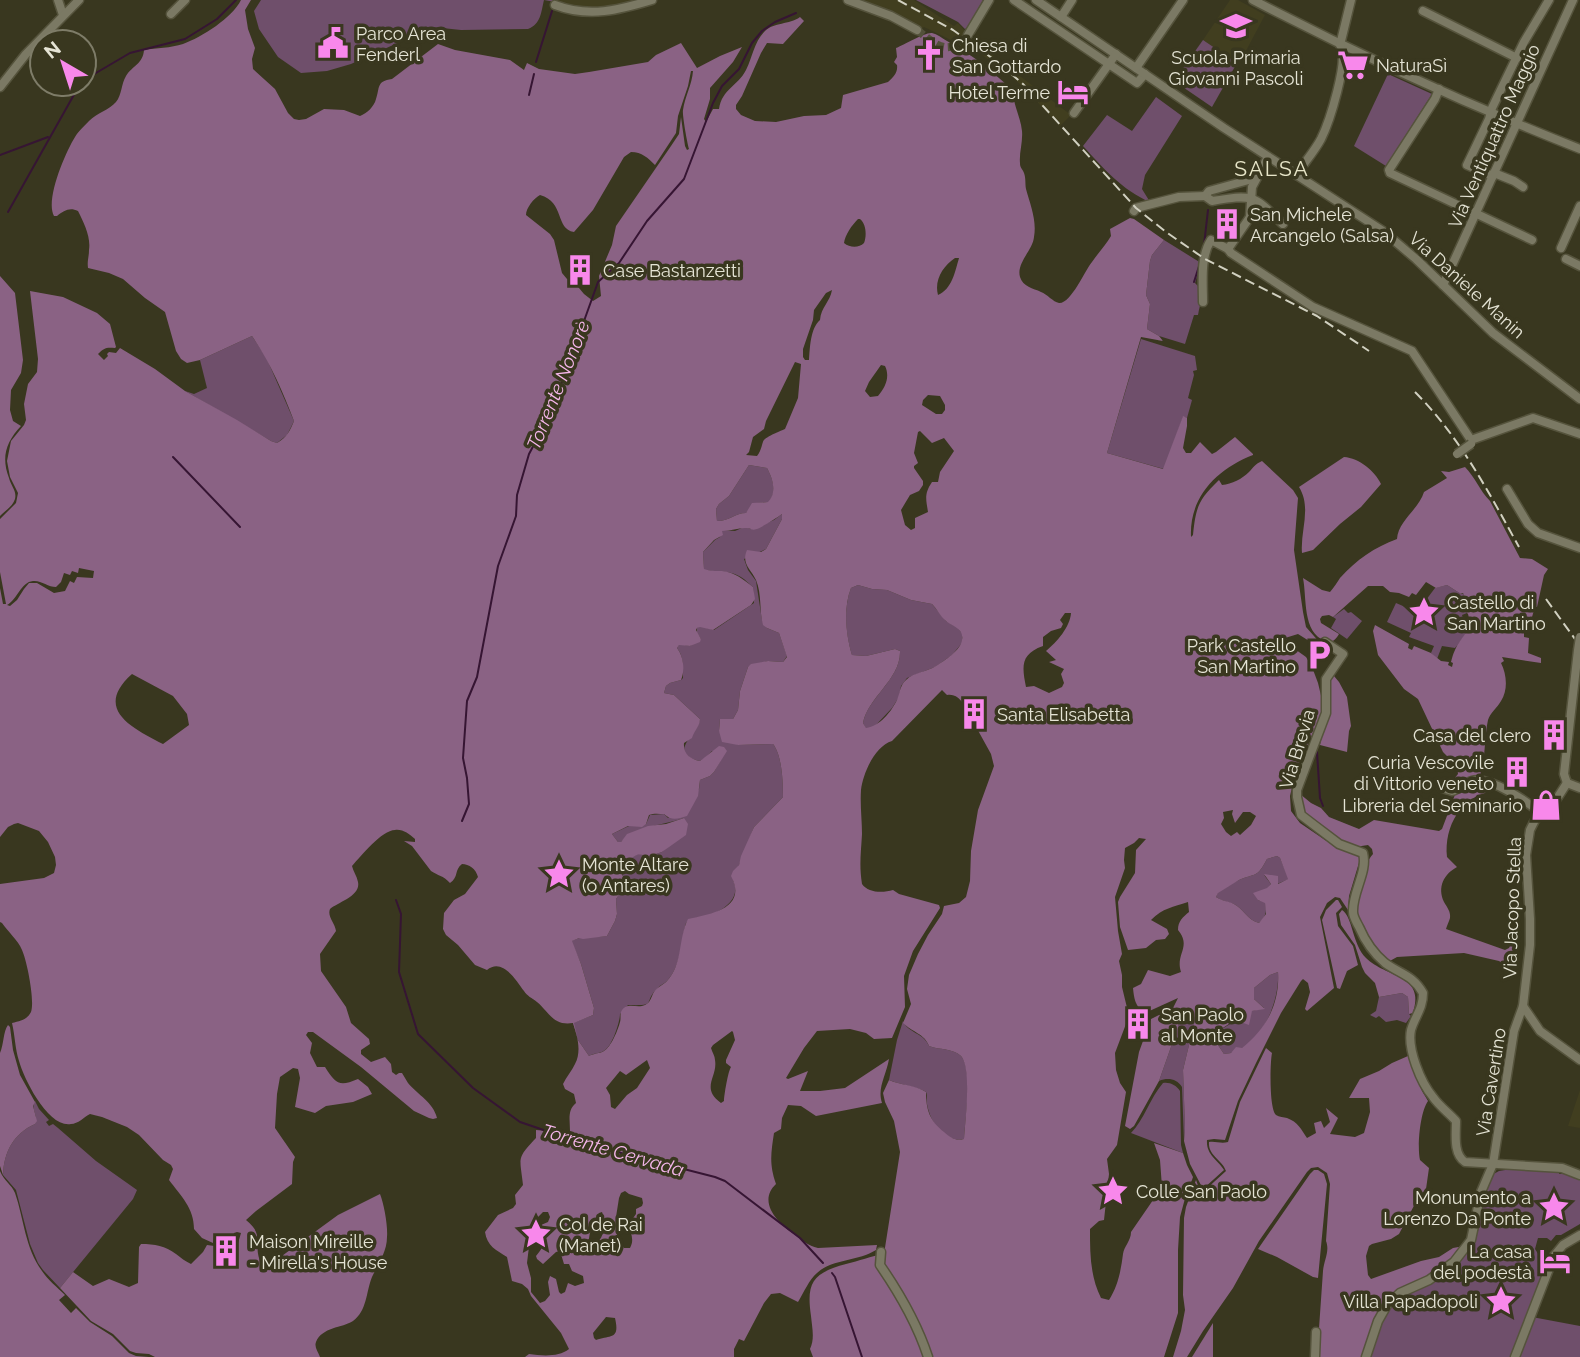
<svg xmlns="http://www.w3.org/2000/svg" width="1580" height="1357" font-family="Raleway,sans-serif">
  <rect width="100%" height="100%" fill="#39371f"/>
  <!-- built -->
  <g fill="#413e1f">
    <polygon points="556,0 636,0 613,6 596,8 579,7 555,2"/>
    <polygon points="855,0 914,0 954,26 958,23 974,41 1071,115 1060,126 1024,88 1010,75 982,55 924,27 920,30"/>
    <polygon points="1230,0 1238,0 1265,15 1239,64 1203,40"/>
    <polygon points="1580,1090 1580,1128 1568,1126"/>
  </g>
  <!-- green -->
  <g fill="#6f4f6b">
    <path d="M 261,0 L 556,0 L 555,2 L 544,0 C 541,12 541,24 528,29 L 461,30 L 433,27 L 351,64 L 327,71 L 301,73 L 278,57 L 259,29 L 254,11 Z"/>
    <polygon points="916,0 983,0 968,27 965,29 958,22"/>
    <polygon points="1203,40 1237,63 1212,107 1174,81"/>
    <polygon points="1388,74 1432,94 1386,166 1354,146"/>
    <path d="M 1156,97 L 1182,116 L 1145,175 L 1142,189 L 1150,202 C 1122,190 1103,168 1083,146 L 1107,115 L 1132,131 Z"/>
    <path d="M 1164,240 L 1201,263 L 1195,283 C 1206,293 1200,302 1198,315 L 1194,315 L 1185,344 L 1159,336 L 1147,329 L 1150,304 L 1146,295 L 1150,261 L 1152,255 Z"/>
    <polygon points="252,336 266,357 294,421 287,435 277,443 271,441 185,391 194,394 207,388 200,360"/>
    <polygon points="1141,339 1195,356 1197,370 1193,371 1194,375 1188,398 1192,400 1187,418 1183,417 1164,469 1107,453"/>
    <path d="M 749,465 L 767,468 C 773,479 777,492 769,502 L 757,503 L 746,513 C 735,513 730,521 717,521 L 716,509 L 719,504 L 729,496 Z"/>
    <path d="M 782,514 L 782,519 L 766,549 L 744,559 L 748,570 L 756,581 L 762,620 L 767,628 L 779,633 L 787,656 L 783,662 L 768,661 L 748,667 L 740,691 L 738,710 L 733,719 L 720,719 L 719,731 L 738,745 L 773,744 C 782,755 783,782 783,797 L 754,827 L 733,880 C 742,898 723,911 707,916 C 698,918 693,917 686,923 C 681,942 681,966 667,981 C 664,984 660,985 658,988 C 642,1002 659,1006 628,1005 L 620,1014 C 620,1022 612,1046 605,1050 C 600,1054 594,1053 589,1056 L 578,1040 L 573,1023 L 593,1015 L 594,1008 L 581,964 L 571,941 L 579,938 L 607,936 L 615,921 L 617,914 L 616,899 L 621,892 L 630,892 L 621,871 L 621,861 C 624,860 629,860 632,857 C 638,853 640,853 647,857 L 662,852 L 670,845 L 684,818 C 664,825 637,826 621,842 L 618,842 L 612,834 L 629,826 L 646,824 L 650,815 L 664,814 L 668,818 L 699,789 L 700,780 L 710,776 L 714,772 L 722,758 L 712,751 L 705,758 L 700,761 C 666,753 697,736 700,719 L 674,695 L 664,693 L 666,686 L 670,683 L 681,680 L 683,678 C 683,667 684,657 677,648 L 679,644 L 690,646 L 701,639 L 697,633 L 697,628 L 700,626 L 714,630 L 754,603 L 753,587 C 749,584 744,578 739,576 C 728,570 715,572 704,570 L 703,552 L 715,540 L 720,537 L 722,530 L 735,531 L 744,527 L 752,529 L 774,520 Z"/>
    <path d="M 858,585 L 872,589 L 887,590 L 911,600 L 932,604 L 946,621 L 957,627 L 962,633 L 962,643 L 952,655 L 935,667 L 907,678 L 901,686 L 899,697 L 892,708 L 874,727 L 866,729 L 863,723 C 868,697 901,679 900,651 L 895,649 L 866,656 L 852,655 C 846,635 843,609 851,588 Z"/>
    <path d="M 1447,585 L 1461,594 L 1464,594 L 1463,597 L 1467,613 L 1462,615 L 1464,621 L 1469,620 C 1468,632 1463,639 1455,648 L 1442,646 L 1437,659 L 1431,653 L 1434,646 L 1409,637 L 1411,633 L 1387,622 L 1396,603 L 1417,612 L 1435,588 Z"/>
    <polygon points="1344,609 1348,613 1351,612 1362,621 1347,639 1331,628 1336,619 1333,617"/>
    <path d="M 1277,856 L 1280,858 L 1289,879 L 1277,884 L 1264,875 L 1271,884 L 1258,900 L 1265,902 C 1267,911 1266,917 1259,923 C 1247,920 1244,909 1234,904 C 1228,902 1222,901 1216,897 L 1218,892 C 1225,888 1232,883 1239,880 C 1256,873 1257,878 1267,859 Z"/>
    <path d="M 1278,972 C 1280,1003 1260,1051 1224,1054 L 1218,1045 L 1212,1042 L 1215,1033 L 1252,1011 L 1264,1008 L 1254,999 L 1254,988 L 1270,975 Z"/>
    <polygon points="1402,993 1408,997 1409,1014 1411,1016 1406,1023 1397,1020 1386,1022 1379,1016 1376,1018 1370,1015 1376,1011 1379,997"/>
    <path d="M 1185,1013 L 1194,1016 L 1195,1020 L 1183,1070 L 1185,1128 L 1184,1141 L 1182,1087 C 1177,1079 1168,1077 1159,1081 L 1172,1044 L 1177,1036 L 1179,1017 Z"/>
    <path d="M 903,1021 C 908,1033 924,1033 929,1046 C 939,1050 953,1048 961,1056 C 973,1068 965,1122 964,1139 C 943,1143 930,1121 927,1104 C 926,1100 928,1096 926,1092 C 924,1089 895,1083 889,1080 L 897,1040 Z"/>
    <path d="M 1163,1083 C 1170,1082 1176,1085 1180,1091 L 1181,1145 L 1183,1153 L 1131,1133 C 1144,1120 1150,1098 1163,1083 Z"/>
    <path d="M 35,1101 L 39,1109 L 49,1120 L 46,1122 L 49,1126 L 53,1124 L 58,1128 L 96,1161 L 137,1190 L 133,1199 L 60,1288 L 43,1270 L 38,1263 L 30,1244 L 16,1190 L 3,1175 C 4,1152 13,1134 35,1124 C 39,1116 30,1109 35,1101 Z"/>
    <polygon points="1518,1168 1539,1169 1541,1172 1545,1172 1548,1170 1559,1171 1559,1174 1571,1174 1580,1179 1580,1224 1561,1235 1556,1235 1551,1241 1547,1238 1538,1238 1535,1249 1546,1266 1512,1357 1371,1357 1372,1346 1379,1323 1396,1299 1468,1249 1478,1231 1487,1185 1490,1176 1499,1171"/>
    <polygon points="1532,1317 1580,1326 1580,1357 1518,1357"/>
  </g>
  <!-- forest -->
  <g fill="#8a6284" fill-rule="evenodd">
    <path d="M 241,0 L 251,0 L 245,10 L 248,29 L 255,48 L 252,59 L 253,69 L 275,89 L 288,113 L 294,119 L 299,120 L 306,119 L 324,109 L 344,110 L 360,116 C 367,113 374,107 376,99 C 380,88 376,81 392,79 L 438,44 L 455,50 L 510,60 L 524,70 L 527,63 L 539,69 L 575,74 L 589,72 L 648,62 L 656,55 L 681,43 L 697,68 L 720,56 L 742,47 L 733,62 L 710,88 L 710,99 L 704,119 L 706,122 L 713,109 L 719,109 C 722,89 738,86 746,70 C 753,56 754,42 765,31 C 774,22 789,25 800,17 L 804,21 L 783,44 L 767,43 L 761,53 L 742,96 L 736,105 L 736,109 L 741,115 L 755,121 L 776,122 L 804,116 L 826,115 L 841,108 L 843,95 L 888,82 C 894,77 898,72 897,65 L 894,62 L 897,57 L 896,48 C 904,45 925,32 932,33 C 937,34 942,38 947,41 C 974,55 995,74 1018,95 L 1014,100 C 1016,110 1021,120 1022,131 C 1023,142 1019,153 1020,163 C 1020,168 1022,168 1024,173 C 1026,178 1025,184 1026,189 C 1030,204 1037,220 1034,237 C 1033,250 1016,263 1020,277 C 1023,287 1033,288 1041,292 C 1047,294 1053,302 1059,303 C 1071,304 1085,270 1092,262 C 1098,253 1106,245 1111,236 L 1110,229 L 1130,218 L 1134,219 L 1164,240 L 1152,255 L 1150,261 L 1146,295 L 1150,304 L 1147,329 L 1159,336 L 1163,341 L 1141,337 L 1107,453 L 1163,469 L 1183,416 L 1187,418 L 1187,426 L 1183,448 L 1186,453 L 1191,453 L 1200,442 L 1212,454 L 1216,452 L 1235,437 L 1253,454 L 1253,455 C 1217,469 1189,497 1191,537 L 1193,535 C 1196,507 1198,500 1219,480 L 1222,485 C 1232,484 1242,479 1249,472 C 1254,467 1255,464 1262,461 L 1293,490 L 1298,498 L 1294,550 L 1303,612 L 1306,627 L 1321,644 L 1314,644 L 1298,634 L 1285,638 L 1289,642 L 1285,642 L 1306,657 L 1312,667 L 1318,683 L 1323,704 L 1320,717 L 1297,768 L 1294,779 L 1290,796 L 1291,811 L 1300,823 L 1325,840 L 1361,856 L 1349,896 L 1348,910 L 1340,898 L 1335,897 L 1327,903 L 1320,917 L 1334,988 L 1307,1011 L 1305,1009 L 1310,992 L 1308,983 L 1303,979 L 1301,981 L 1281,1013 L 1256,1063 L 1238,1101 L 1225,1140 L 1214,1139 L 1207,1140 C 1206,1155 1217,1159 1224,1170 L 1203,1189 L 1190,1164 L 1184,1141 L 1185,1128 L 1183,1070 L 1195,1020 L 1194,1016 L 1185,1013 L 1179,1017 L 1177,1036 L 1172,1044 L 1159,1081 L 1134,1126 L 1130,1129 L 1125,1126 L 1139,1052 L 1151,1019 L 1173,1008 L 1178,998 L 1145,1013 C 1135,1007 1134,998 1133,988 L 1141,984 L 1148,970 L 1170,976 L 1181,972 C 1175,954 1192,947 1178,930 C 1178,921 1183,917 1189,912 L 1188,902 C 1173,907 1163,908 1151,920 L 1167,929 L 1169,934 L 1165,939 L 1156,940 L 1146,948 L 1128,950 L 1120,927 L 1118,902 L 1120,897 L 1135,873 L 1136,850 L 1146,839 L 1139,838 L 1134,843 L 1125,848 L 1124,860 L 1125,868 L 1115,897 L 1118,931 L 1122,954 L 1119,961 L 1122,975 L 1122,987 L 1129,1016 L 1115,1053 L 1116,1070 L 1120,1083 L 1126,1092 L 1117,1145 L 1107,1159 L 1109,1174 L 1104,1220 L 1099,1221 L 1090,1229 C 1090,1253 1090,1276 1101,1298 L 1109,1300 C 1118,1286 1121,1270 1123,1254 C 1124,1246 1131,1241 1131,1232 L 1162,1187 L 1160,1160 L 1154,1143 L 1183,1153 L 1187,1165 L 1193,1177 L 1192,1180 L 1187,1191 L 1180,1217 L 1178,1250 L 1178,1313 L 1164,1357 L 813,1357 L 810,1349 C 815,1339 812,1327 811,1316 C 806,1282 813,1273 846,1264 C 859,1261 871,1256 884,1254 L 900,1152 L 894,1121 L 885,1102 L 883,1093 L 889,1080 C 900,1085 916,1085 926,1092 C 926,1110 930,1121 944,1132 C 951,1138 955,1141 964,1139 C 965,1122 972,1068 961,1056 C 953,1048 939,1050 929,1046 C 925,1034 912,1032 903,1023 L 911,1004 L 907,989 L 909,975 L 918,954 L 928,935 L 942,914 L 944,906 L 959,903 L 966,897 L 970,881 L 971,851 L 978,810 L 994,766 L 991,754 L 975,725 L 975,712 L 968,712 C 963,703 958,693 947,695 L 942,690 L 892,741 C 875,746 863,773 861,790 C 860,805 862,820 862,834 C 861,853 859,865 862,884 C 868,893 883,893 893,890 L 899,894 L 939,905 L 940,908 L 913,951 L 904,976 L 905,1007 L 892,1038 L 874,1039 L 866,1033 L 850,1029 L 817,1031 L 804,1048 L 786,1078 L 788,1079 L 808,1071 L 800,1091 L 820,1091 L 845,1088 L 889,1059 C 886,1076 877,1088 882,1103 L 816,1116 L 801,1106 L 788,1105 L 782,1118 L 781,1129 L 774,1133 C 771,1153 769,1164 776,1184 C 757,1202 778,1223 794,1234 C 802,1240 808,1246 818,1248 L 877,1245 L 876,1250 C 859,1261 832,1259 817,1273 C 809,1280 804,1292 798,1302 L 780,1293 L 771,1294 L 764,1303 L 744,1341 L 739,1339 L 734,1349 L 734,1357 L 525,1357 L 529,1354 C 543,1356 559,1357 569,1349 L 561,1333 L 531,1296 L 528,1289 L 522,1284 L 512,1281 L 507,1257 C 496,1250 487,1246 485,1232 L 498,1215 L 513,1208 L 516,1204 L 515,1195 L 523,1185 C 520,1157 516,1159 536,1138 L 536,1130 L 560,1132 L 570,1131 C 570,1121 567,1110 576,1103 L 574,1094 L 565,1089 L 563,1084 C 566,1077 572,1071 575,1064 C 582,1051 577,1035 573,1023 C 553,1026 550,1013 537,1002 C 532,998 527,996 524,991 C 516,980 502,957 487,970 L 475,965 L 458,945 L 446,935 L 443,929 L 444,913 L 454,900 L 465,894 L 478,877 C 476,869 469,864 462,864 C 454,870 459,877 450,883 C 443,875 438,876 431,871 L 412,846 L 404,841 L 415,842 L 415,839 C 409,834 403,829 395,830 C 382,830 361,856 352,866 C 353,871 357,876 358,882 C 361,896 338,902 330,909 C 327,917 335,923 336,931 L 320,954 L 321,971 L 346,1007 L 351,1023 L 369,1039 L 370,1044 L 361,1050 L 361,1054 L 371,1062 L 385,1057 L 391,1064 L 392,1072 L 396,1075 L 399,1073 L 402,1073 C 404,1076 406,1080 408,1083 C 418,1095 433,1102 437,1118 L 433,1119 L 429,1118 L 414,1111 L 361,1067 L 313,1032 L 308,1032 L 306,1035 L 312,1043 L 310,1053 L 317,1067 L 325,1067 C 336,1084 339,1087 358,1079 L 368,1087 L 372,1094 L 353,1102 L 326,1106 L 315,1113 L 295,1107 L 300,1078 L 298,1069 L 293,1068 L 280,1077 L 277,1094 L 275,1128 L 295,1157 L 293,1162 L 292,1184 L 256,1211 L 246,1220 C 266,1236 252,1244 261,1263 L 266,1265 L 275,1261 L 338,1215 L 380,1194 C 384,1204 388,1226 387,1237 C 387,1252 378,1264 372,1277 C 366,1292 367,1311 353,1321 C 342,1328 322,1327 316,1342 C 314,1347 318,1352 320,1357 L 155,1357 L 149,1354 L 136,1353 L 130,1351 L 113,1334 L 91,1321 L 60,1288 L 73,1272 L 93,1286 L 109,1279 L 129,1287 L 138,1283 L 139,1247 L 141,1244 C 155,1244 165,1246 176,1254 C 181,1258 185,1261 191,1264 L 203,1252 L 207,1245 L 222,1247 L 219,1253 L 229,1256 L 228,1258 L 233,1260 L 241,1233 L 237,1232 L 234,1233 L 233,1236 L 224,1238 L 214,1236 L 213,1243 L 202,1238 L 194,1229 C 194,1208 181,1196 169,1180 L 173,1169 L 171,1165 L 163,1160 L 139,1135 L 127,1127 L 102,1117 L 90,1114 C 84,1117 78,1124 71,1124 C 48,1128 24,1079 19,1061 C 15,1048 15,1036 12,1023 C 20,1021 27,1020 31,1012 C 35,1001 27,961 22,950 C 18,940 8,932 2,923 L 0,922 L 0,884 L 44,878 L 54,873 L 56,865 L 55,857 L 48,842 L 39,831 L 18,823 L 14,824 L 8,827 L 0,837 L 0,588 L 3,604 L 6,604 L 0,572 L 0,519 L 16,503 L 18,493 L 10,477 L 7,461 L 11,441 L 24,425 L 26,420 L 24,404 L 28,384 L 37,372 L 38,359 L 30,291 L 63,297 L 97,313 L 110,324 L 116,347 L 115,348 C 106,347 104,348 98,354 L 104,360 L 108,356 L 107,354 L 109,352 L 116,353 L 120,348 L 155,369 L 185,391 L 237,420 L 271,441 L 277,443 C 287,437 290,431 294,421 C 283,392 270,362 252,336 L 200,360 L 187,363 L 181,359 L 176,351 L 165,312 L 145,298 L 123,279 L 109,273 L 88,268 C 87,261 89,257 89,250 C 91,237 84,223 78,211 C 69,207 64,211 57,216 L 54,216 C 45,200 65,153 75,137 C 78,132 84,126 89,121 C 97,113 109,110 116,102 C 122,95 121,84 126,76 C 132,66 143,64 144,50 C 156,48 171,48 183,44 C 202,37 232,18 241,0 ZM 691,71 L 693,71 C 692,85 685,96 683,110 C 682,114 687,142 689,149 L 687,150 L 685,146 L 681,117 L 679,134 L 671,146 L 616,226 L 612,245 L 599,276 L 601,296 L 593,301 L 584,294 L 574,282 L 567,279 L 562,273 L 554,240 L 550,234 L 526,215 C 526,208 534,198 540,195 C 565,202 555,229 574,232 L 593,210 L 624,157 L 631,152 C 642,152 648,158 655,165 L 676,133 L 678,116 L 688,86 ZM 858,219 L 860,219 C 866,224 867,235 864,243 C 859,248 850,248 844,243 C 845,235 852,225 858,219 ZM 955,258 L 959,258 C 955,272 952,289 938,295 C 934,280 943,266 955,258 ZM 832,290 C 830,302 821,307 820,320 C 810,329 810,348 809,360 L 805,360 L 803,357 L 803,349 L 813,320 L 814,310 L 826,293 ZM 795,362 L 801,364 L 798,398 L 785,429 C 782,430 766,437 764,440 C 762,442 762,450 757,456 L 746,455 L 749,452 L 753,437 L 764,429 L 766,421 ZM 881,365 L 885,366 C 890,376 886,387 878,396 L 870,397 L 865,391 L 869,382 ZM 928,395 L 940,396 L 945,405 L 945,410 L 942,414 L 936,414 L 922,405 L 923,400 ZM 920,431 L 932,443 L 944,438 L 954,451 L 940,472 L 938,482 L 932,482 C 924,494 926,499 928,512 L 915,518 L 915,528 L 911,530 L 905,525 L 901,510 L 910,495 L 919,491 L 923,485 L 923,481 L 914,468 L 914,466 L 918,463 L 914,453 L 918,432 ZM 749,465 L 767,468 C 773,479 777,493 768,502 L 752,503 L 746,513 C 735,513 730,521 717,521 L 716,509 L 719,504 L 729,496 ZM 782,514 L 782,519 L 766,549 L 761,552 L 747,550 C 741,564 751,569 756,580 C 762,594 759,611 763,625 L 767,628 L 779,633 L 787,657 L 783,662 L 768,661 L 751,664 L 748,667 L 740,691 L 738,710 L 733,719 L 720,719 L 719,731 L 722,742 L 738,745 L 773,744 C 782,755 783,782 783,797 L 754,827 L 741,856 L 739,865 L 733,871 L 731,876 C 748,908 711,914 688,919 C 678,939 683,964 667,981 C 663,985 657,987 654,992 C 651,997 651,1002 645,1005 C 637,1009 626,1001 621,1012 C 620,1014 621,1019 620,1022 C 618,1030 611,1047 604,1051 C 599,1054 594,1053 589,1056 L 578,1040 L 574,1023 L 593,1015 L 594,1008 L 581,964 L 572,941 L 579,938 L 583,939 L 607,936 L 615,921 L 617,914 L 616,899 L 621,892 L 627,894 L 630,892 L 621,872 L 621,861 L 628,861 C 636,855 638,852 647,857 L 662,852 L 686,835 L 688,824 L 684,818 L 666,824 L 648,826 L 627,834 L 621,842 L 618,842 L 612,834 L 628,826 L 642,827 L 646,824 L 649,815 C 654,813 659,814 664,814 C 672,821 677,819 687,816 L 698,796 L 700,780 L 710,776 L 714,772 L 727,751 L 724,747 L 719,746 L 700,761 C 690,759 683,754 684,743 L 692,738 C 694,731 700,726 700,719 L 674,695 L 664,693 L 666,686 L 670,683 L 681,680 C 685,671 684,657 677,648 L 679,645 L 690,646 L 700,642 L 701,639 L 696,630 L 697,628 L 700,627 L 713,630 L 751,605 L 755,599 L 753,587 C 744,580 735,572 722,571 C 715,571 711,571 704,569 L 703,552 L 714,540 L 723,535 L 722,531 C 731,531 738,528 745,528 C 753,528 750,531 757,529 C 762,527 777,518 782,514 ZM 79,568 L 94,571 L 93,578 L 77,577 L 74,583 L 70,581 L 65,591 L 54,593 L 37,583 L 29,583 L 24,589 L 17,600 L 10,606 L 7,605 C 17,600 21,582 33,581 C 41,580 48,587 56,587 L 61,582 L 64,573 L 70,575 L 72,571 L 78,573 ZM 858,585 L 872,589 L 887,590 L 911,600 L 932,604 C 937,609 940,616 946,621 C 953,627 964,628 962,640 C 961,650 944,661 936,666 C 927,672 914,672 906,680 C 900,685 900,693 897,700 C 891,712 880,726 866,728 L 863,723 C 868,697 901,679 900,651 L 895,649 L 866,656 L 852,655 C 846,635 843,608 851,588 ZM 1065,613 L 1071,613 C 1070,627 1057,642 1046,651 L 1056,660 L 1049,662 L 1064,669 L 1061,674 L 1064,683 L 1062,687 L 1049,693 L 1034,686 L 1026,687 C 1022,667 1020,654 1043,646 L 1043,637 L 1051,631 L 1061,628 L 1063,624 L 1060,620 ZM 132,674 L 173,696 L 187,714 L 189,725 L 163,744 C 132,728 93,709 132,674 ZM 1233,810 L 1232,814 L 1235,823 L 1243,812 L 1250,812 L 1256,816 L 1251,825 L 1240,835 L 1237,832 L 1231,836 L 1226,832 L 1221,824 L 1224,818 L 1223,812 ZM 1277,856 L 1280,858 L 1288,879 L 1278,884 L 1278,876 L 1264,874 L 1271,884 L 1267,888 L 1253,893 L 1258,900 L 1265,903 L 1266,914 L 1259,923 C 1247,920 1244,909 1234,904 C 1228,901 1222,901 1216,897 L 1218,893 C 1225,889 1232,884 1239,880 C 1256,873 1257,878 1267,859 ZM 1278,972 C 1280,1004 1266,1029 1242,1048 L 1236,1047 L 1231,1053 L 1224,1054 L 1218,1045 L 1212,1042 L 1215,1033 L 1235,1020 L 1249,1025 L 1252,1011 L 1265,1009 L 1254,999 L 1254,988 L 1270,975 ZM 732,1031 L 733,1032 L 735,1040 L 726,1060 L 726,1063 L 731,1067 C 728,1071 724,1096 724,1101 L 721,1103 C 700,1088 718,1077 715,1060 C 715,1056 712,1052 711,1048 L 713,1045 ZM 647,1060 L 650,1068 L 637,1088 L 627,1095 L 615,1109 L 611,1107 L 610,1095 L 606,1088 L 620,1071 L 626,1075 ZM 625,1191 L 629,1194 L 642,1198 L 643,1203 L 642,1206 L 636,1209 L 636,1214 L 629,1224 C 630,1233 635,1239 630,1248 L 624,1248 L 617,1236 L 616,1217 L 619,1198 L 621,1193 ZM 543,1212 L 548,1212 L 550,1217 L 548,1222 L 541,1225 C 539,1241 551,1238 536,1256 L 537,1259 L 543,1264 L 556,1252 L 560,1251 L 564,1264 L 569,1264 L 572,1271 L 583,1276 L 584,1283 L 575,1286 L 568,1283 L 565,1292 L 561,1294 L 559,1292 L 556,1279 L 550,1276 L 548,1282 L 550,1295 L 545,1301 L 540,1303 L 531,1292 L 531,1278 L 527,1263 L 531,1230 L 536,1219 ZM 602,1212 C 607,1225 604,1241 591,1247 L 589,1245 C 588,1233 593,1223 599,1213 ZM 606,1317 L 615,1318 C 620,1340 611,1335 596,1340 L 594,1338 L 593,1333 Z"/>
    <path d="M 0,276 L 15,293 L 23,360 L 21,373 L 11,390 L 10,410 L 13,421 L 21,426 C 6,442 1,457 9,478 C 11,486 17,491 15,499 C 13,506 5,511 0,516 Z"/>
    <path d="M 1344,457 C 1359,458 1375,471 1381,484 L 1361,507 L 1340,524 L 1313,550 L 1302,553 C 1300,531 1312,508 1299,487 Z"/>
    <path d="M 1465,467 C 1475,477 1480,491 1490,501 L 1520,558 L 1532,559 L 1548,569 L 1544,575 L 1537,607 L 1535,607 L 1532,617 L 1524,618 L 1522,630 L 1524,630 L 1524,637 L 1529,638 L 1528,653 L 1541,658 L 1541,663 L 1502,657 L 1504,661 L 1501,663 C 1507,675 1508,690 1501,701 C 1497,708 1490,713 1488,720 C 1484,739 1486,757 1480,776 L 1453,787 L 1450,784 L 1458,774 L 1457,766 L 1443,752 L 1418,699 L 1404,689 L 1378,655 L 1373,631 L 1375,625 L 1409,644 L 1408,648 L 1412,650 L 1414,646 L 1431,653 L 1441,661 L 1449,662 L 1448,665 L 1452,667 L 1453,663 L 1451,662 C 1452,658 1453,654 1455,650 C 1461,636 1473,631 1468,614 L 1467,613 L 1463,597 L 1464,594 L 1462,593 L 1461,594 L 1447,585 L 1436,588 L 1426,582 L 1416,595 L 1412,593 L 1409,597 L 1399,593 L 1390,592 L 1383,586 L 1368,586 L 1333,617 L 1329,615 L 1322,616 L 1320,619 L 1321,623 L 1339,634 C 1336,639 1332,644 1325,641 C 1302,632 1307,598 1303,578 L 1322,590 L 1330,592 C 1334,587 1337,583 1340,578 C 1356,560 1375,547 1397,539 C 1398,521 1419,509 1424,492 L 1447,478 L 1441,471 L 1449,472 Z"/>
    <polygon points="1334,676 1339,682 1347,697 1351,726 1349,731 1347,752 1320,745 1327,710 1328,682"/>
    <path d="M 1477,784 L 1489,786 L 1493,791 C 1461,796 1444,826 1447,857 L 1457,867 C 1444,874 1437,887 1444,902 C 1447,907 1451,912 1450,918 C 1449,922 1447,925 1446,929 L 1505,950 L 1509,948 L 1516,933 L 1517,942 L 1515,971 L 1499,961 L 1464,953 L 1397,957 L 1388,962 C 1376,954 1359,927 1357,911 C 1355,896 1363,865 1373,854 L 1372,849 L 1368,845 L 1355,847 L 1328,835 L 1302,812 L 1300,794 L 1311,803 L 1321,808 L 1329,817 L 1359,829 L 1374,820 L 1439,831 L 1442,829 L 1456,792 L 1468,785 Z"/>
    <polygon points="1336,900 1338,900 1342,907 1336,913 1338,926 1353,946 1358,965 1347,971 1340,989 1337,988 1322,920 1326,910"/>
    <path d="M 1342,910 C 1353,917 1352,944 1366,958 C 1386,978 1426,974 1413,1013 L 1409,1014 L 1408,997 L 1402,993 L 1379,997 L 1375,983 L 1365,973 L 1362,967 L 1355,945 L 1341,925 L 1339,914 Z"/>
    <path d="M 8,1025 L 10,1027 L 13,1050 L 20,1075 L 35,1102 L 33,1106 L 37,1121 L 35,1124 C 13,1134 4,1152 3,1175 L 0,1166 L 0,1053 C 4,1044 3,1032 8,1025 Z"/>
    <path d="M 1266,1048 L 1272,1053 C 1270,1063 1269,1108 1276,1115 C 1279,1117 1284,1117 1287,1118 C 1298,1122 1301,1129 1307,1138 L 1316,1133 L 1314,1123 L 1321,1121 L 1324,1128 L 1330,1122 L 1326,1108 L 1338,1118 L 1330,1134 L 1355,1137 L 1364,1133 L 1370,1112 L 1369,1098 L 1349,1098 L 1360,1079 L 1379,1071 L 1392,1063 L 1408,1056 L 1422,1091 L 1428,1101 C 1420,1112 1417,1147 1420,1160 L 1429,1168 L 1426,1189 L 1417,1200 L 1399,1234 L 1391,1239 L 1372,1244 L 1369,1246 L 1366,1256 L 1368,1275 L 1371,1279 L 1421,1261 L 1439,1257 L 1453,1248 L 1464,1246 L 1451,1263 L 1391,1298 L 1364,1357 L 1317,1357 L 1323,1271 C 1324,1260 1330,1251 1326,1241 L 1330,1184 L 1327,1173 L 1318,1167 L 1311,1168 L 1307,1172 L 1259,1241 L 1233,1288 L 1203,1331 L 1187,1357 L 1173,1357 L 1181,1331 L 1185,1310 L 1183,1295 L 1184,1218 L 1186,1207 L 1196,1180 L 1200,1191 L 1203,1192 L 1226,1171 C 1222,1159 1208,1156 1209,1142 C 1216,1141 1221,1144 1228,1142 L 1240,1102 Z"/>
    <polygon points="1314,1170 1318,1170 1324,1174 1327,1184 1318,1278 1313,1277 1277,1257 1258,1249 1310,1174"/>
    <path d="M 0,1171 C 4,1181 12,1185 15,1193 C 24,1219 25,1248 42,1271 C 48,1280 57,1287 65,1295 L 59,1300 L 71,1313 L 76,1308 L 90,1322 L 112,1336 L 129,1353 L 136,1356 L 149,1357 L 0,1357 Z"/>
    <polygon points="1213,1323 1213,1357 1192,1357"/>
  </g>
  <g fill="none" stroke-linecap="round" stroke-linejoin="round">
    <!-- stream -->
    <g stroke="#361533" stroke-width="2">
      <polyline points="536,62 552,11"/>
      <polyline points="84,80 130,53 185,39 217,19 236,0"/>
      <polyline points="529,95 534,74"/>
      <polyline points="0,155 48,137"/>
      <polyline points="8,212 80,84"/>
      <polyline points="1204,245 1208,210"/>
      <polyline points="1194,282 1200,263"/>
      <polyline points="173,457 240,527"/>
      <polyline points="1317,752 1320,798 1323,806"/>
      <polyline points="462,821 469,804 467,778 463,758 467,701 477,677 498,566 516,516 517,495 529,454 551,413 598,282 619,263 647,221 684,179 713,103 722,86 739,69 752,43 762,31 775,22 796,13"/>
      <polyline points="396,900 401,914 399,972 418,1034 473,1088 520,1122 582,1143 715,1177 725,1181 800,1238 823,1263"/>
      <polyline points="832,1273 835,1277 862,1357"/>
    </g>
    <!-- minor-tunnel -->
    <path stroke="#53513a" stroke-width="8" stroke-dasharray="8 4" stroke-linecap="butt" d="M 917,30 C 938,46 947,57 968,35"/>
    <defs>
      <g id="minor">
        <polyline points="58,0 63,15"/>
        <polyline points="848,0 891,16 917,30"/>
        <polyline points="1014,0 1137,83 1145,74"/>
        <polyline points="1036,0 1224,128 1383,231 1416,259 1493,333 1580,399"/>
        <path d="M 1253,0 C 1359,55 1468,105 1580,149"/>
        <path d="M 555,5 C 589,18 619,10 652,0"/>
        <polyline points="1423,11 1517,58"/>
        <polyline points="171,14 185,0"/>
        <polyline points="1061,17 1072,0"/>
        <polyline points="968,35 989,0"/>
        <polyline points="1136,68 1183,0"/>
        <polyline points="0,87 26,54 79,0"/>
        <polyline points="1439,89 1435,99 1389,170 1390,173 1532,240"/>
        <polyline points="1074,113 1116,54"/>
        <polyline points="1494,173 1514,181 1523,187"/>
        <path d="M 1296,175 C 1304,163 1314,152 1321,139 C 1329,123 1350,59 1340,45 L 1351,0"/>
        <polyline points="1493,176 1467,165 1489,119 1492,108 1524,42 1549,0"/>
        <path d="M 1256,178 L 1209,191 L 1205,196 L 1212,201 C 1254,194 1253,195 1283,224"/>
        <polyline points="1134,211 1136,208 1179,197 1205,196"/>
        <polyline points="1561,248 1580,206"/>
        <polyline points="1228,249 1250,217 1252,187 1268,157"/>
        <polyline points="1566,259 1580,266"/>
        <polyline points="1443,285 1573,0"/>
        <path d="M 1203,302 C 1203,283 1200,257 1211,240 L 1228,249 L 1231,253 L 1313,307 L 1412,351 L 1471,440 L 1533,418 L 1580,434"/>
        <polyline points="1507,489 1528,524 1538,533 1580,548"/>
        <path d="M 1325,642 L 1343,654 L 1326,679 L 1326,713 L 1306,766 L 1297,790 L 1297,797 L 1301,815 L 1314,825 L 1339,844 L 1363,853 C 1368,872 1352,892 1353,912 C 1353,917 1357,923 1359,927 C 1365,941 1373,953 1385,963 C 1400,974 1413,975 1423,993 C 1423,1009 1415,1016 1411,1030 C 1407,1049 1421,1083 1433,1097 C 1439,1106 1449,1113 1456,1121 C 1456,1135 1453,1154 1465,1162 L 1562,1168 L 1580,1175"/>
        <polyline points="1567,783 1564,774 1578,650"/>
        <polyline points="1567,783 1580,788"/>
        <path d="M 1442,788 L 1452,791 C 1459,789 1465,783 1472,781 C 1489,775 1529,803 1542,814"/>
        <polyline points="1523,1006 1540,1031 1580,1060"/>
        <path d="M 881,1252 L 880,1265 C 900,1294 917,1323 928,1357"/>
        <polyline points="1315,1357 1316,1332"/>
        <polyline points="1366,1357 1378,1321 1387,1305 1400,1293 1429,1280 1454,1262 1471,1240 1481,1192 1493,1164 1514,1031 1523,1006 1530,945 1530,919 1526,855 1530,830 1535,820 1556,800 1567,783"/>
        <polyline points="1515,1357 1554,1256 1563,1245 1580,1235"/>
      </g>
    </defs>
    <!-- minor casing -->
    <use href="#minor" stroke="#55533c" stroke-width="11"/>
    <!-- minor -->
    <use href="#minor" stroke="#7b7964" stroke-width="8"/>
    <!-- rail -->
    <g stroke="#d1d0c0" stroke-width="2" stroke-dasharray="10 5" stroke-linecap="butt">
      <polyline points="898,0 953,30 996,61 1023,84 1136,208 1166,232 1205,259 1317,316 1369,351"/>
      <path d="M 1415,392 C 1460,437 1488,491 1519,547"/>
      <polyline points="1546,599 1580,646"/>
    </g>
    <defs>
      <g id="minor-bridge">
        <polyline points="1457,454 1471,444"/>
        <polyline points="1578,650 1580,637"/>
      </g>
    </defs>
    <!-- minor-bridge casing -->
    <use href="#minor-bridge" stroke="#55533c" stroke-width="11" stroke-linecap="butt"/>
    <!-- minor-bridge -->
    <use href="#minor-bridge" stroke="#7b7964" stroke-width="8"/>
  </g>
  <!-- icons -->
  <defs>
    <symbol id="school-bare" viewBox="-9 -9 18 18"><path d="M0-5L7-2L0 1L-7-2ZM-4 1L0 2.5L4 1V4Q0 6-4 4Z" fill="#f888eb" stroke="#39371f" stroke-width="2.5" paint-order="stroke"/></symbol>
    <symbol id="civic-bare" viewBox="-9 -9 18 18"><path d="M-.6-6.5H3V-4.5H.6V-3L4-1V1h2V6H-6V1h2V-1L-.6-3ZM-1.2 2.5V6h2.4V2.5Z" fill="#f888eb" stroke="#39371f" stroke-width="2.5" paint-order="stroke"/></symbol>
    <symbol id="church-bare" viewBox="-9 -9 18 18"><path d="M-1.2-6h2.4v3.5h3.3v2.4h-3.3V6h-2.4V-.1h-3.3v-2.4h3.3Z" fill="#f888eb" stroke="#39371f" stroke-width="2.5" paint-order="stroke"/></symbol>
    <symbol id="supermarket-bare" viewBox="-9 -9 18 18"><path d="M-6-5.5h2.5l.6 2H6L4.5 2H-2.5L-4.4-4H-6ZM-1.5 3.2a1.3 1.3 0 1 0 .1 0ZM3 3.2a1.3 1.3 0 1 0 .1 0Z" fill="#f888eb" stroke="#39371f" stroke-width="2.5" paint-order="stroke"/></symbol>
    <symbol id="hotel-bare" viewBox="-9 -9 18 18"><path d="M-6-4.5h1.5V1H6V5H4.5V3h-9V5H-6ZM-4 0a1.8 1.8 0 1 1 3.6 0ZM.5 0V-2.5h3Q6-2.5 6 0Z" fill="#f888eb" stroke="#39371f" stroke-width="2.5" paint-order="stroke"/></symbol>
    <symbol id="building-bare" viewBox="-9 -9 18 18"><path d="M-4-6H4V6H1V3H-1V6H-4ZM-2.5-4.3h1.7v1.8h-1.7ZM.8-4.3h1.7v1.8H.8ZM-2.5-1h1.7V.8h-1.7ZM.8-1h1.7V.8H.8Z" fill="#f888eb" stroke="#39371f" stroke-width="2.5" paint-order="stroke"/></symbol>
    <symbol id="sight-bare" viewBox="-9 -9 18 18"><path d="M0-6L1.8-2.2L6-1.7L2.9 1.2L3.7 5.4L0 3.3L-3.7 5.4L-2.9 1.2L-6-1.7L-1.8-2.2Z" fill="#f888eb" stroke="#39371f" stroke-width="2.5" paint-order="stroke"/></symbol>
    <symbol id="parking-bare" viewBox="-9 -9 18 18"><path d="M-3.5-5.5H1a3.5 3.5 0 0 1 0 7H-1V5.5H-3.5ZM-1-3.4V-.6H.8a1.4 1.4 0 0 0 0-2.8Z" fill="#f888eb" stroke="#39371f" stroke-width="2.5" paint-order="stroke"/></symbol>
    <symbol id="shop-bare" viewBox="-9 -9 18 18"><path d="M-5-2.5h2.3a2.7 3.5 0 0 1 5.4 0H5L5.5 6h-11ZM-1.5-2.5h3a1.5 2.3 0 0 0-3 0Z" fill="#f888eb" stroke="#39371f" stroke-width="2.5" paint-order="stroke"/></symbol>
  </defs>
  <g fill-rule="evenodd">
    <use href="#school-bare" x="1214" y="4" width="44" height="44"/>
    <use href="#civic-bare" x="311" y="21" width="44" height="44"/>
    <use href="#church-bare" x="907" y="33" width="44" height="44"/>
    <use href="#supermarket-bare" x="1331" y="43" width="44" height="44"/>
    <use href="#hotel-bare" x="1051" y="70" width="44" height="44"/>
    <use href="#building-bare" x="1205" y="202" width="44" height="44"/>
    <use href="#building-bare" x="558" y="248" width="44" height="44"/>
    <use href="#sight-bare" x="1402" y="590" width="44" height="44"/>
    <use href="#parking-bare" x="1297" y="633" width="44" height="44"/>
    <use href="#building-bare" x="952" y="692" width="44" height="44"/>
    <use href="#building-bare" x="1532" y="713" width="44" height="44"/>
    <use href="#building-bare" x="1495" y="750" width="44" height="44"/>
    <use href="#shop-bare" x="1524" y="783" width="44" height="44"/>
    <use href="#sight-bare" x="537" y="852" width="44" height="44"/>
    <use href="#building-bare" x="1116" y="1002" width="44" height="44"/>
    <use href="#sight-bare" x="1091" y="1169" width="44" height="44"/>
    <use href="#sight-bare" x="1532" y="1185" width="44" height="44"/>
    <use href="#sight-bare" x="514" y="1212" width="44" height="44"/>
    <use href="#building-bare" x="204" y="1229" width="44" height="44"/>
    <use href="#hotel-bare" x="1533" y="1239" width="44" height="44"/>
    <use href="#sight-bare" x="1479" y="1279" width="44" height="44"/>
  </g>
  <g text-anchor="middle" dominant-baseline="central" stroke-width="7" stroke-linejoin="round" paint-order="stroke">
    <!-- poi labels -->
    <g font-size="18" fill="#e5e4d5" stroke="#39371f" text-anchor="start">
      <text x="356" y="33">Parco Area<tspan x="356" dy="21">Fenderl</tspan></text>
      <text x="952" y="45">Chiesa di<tspan x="952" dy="21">San Gottardo</tspan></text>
      <text x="1236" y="57" text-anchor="middle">Scuola Primaria<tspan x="1236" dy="21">Giovanni Pascoli</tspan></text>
      <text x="1376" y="65">NaturaSì</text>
      <text x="1050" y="92" text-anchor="end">Hotel Terme</text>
      <text x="1250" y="214">San Michele<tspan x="1250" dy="21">Arcangelo (Salsa)</tspan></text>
      <text x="603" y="270">Case Bastanzetti</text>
      <text x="1447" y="602">Castello di<tspan x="1447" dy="21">San Martino</tspan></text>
      <text x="1296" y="645" text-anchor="end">Park Castello<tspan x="1296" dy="21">San Martino</tspan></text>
      <text x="997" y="714">Santa Elisabetta</text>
      <text x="1531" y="735" text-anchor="end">Casa del clero</text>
      <text x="1494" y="762" text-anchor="end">Curia Vescovile<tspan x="1494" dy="21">di Vittorio veneto</tspan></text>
      <text x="1523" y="805" text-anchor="end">Libreria del Seminario</text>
      <text x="582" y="864">Monte Altare<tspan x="582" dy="21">(o Antares)</tspan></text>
      <text x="1161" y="1014">San Paolo<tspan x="1161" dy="21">al Monte</tspan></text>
      <text x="1136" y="1191">Colle San Paolo</text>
      <text x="1531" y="1197" text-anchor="end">Monumento a<tspan x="1531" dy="21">Lorenzo Da Ponte</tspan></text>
      <text x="559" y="1224">Col de Rai<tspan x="559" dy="21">(Manet)</tspan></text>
      <text x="249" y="1241">Maison Mireille<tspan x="249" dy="21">- Mirella's House</tspan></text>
      <text x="1532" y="1251" text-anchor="end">La casa<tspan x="1532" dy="21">del podestà</tspan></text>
      <text x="1478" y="1301" text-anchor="end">Villa Papadopoli</text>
    </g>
    <!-- street labels -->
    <g font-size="18" fill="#e5e4d5" stroke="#39371f">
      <text transform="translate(1494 136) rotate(-66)">Via Ventiquattro Maggio</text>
      <text transform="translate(1467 285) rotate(42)">Via Daniele Manin</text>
      <text transform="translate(1297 749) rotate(-73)">Via Brevia</text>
      <text transform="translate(1512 908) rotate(-88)">Via Jacopo Stella</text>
      <text transform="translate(1491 1082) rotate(-81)">Via Cavertino</text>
    </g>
    <!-- water labels -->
    <g font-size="19" font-style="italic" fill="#f5b6eb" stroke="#39371f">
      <text transform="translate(558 385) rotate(-68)">Torrente Nonorè</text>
      <text transform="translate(613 1150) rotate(16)">Torrente Cervada</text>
    </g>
    <!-- quarter labels -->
    <g font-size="21" letter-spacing="2" fill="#e7e5c8" stroke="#39371f">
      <text x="1272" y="168">SALSA</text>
    </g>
  </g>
  <!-- north arrow -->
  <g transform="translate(63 63) rotate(321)"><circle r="33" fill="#39371f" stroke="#7e7c68" stroke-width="2"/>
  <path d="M0-5L12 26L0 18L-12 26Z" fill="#f888eb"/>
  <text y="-10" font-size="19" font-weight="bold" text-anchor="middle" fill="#e5e4d5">N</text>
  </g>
</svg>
